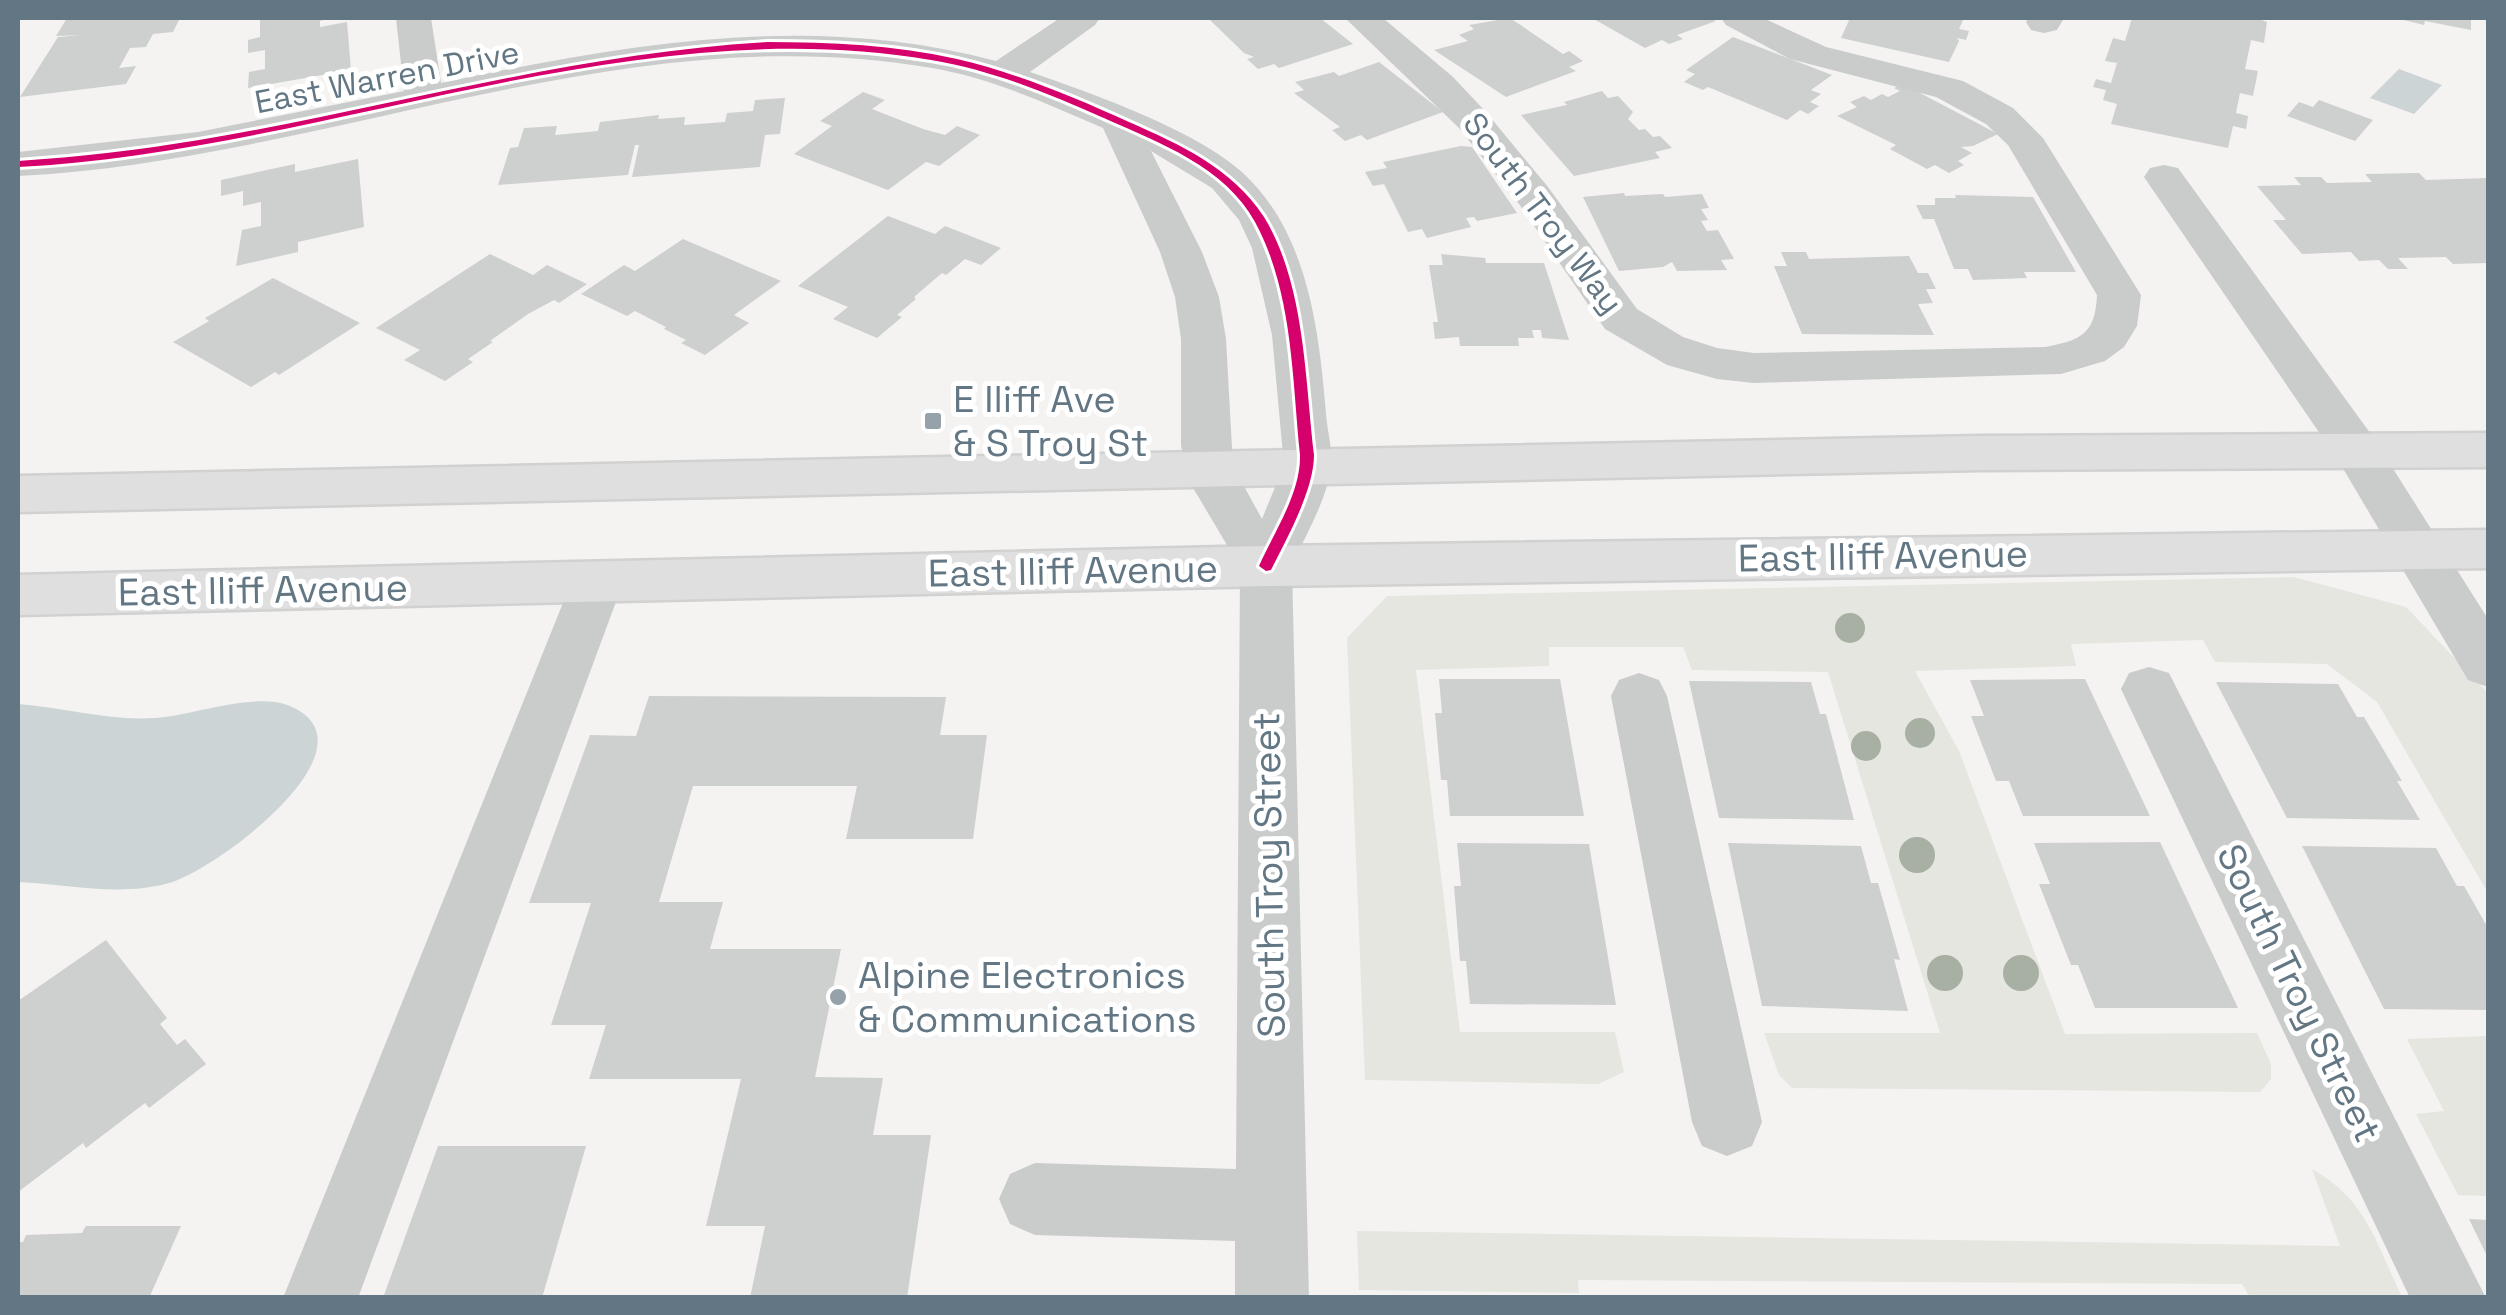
<svg xmlns="http://www.w3.org/2000/svg" width="2506" height="1315" font-family="'Space Grotesk',sans-serif">
  <rect width="100%" height="100%" fill="#f4f3f1"/>
  <!-- green -->
  <g fill="#e4e6df">
    <polygon points="2294,577 2406,607 2488,693 2488,893 2377,702 2327,664 2215,662 2203,640 2071,644 2076,666 1915,671 1959,751 2065,1034 2257,1033 2271,1064 2271,1079 2260,1092 1792,1088 1779,1075 1764,1033 1940,1033 1828,672 1692,670 1683,647 1549,647 1549,666 1416,670 1460,1032 1615,1032 1624,1072 1598,1084 1365,1080 1347,638 1387,596"/>
    <polygon points="2488,1036 2488,1196 2458,1195 2416,1114 2444,1111 2407,1039"/>
    <path d="M 2312,1169 C 2367,1200 2376,1243 2402,1297 L 2250,1297 L 2242,1284 L 1578,1280 L 1579,1293 L 1359,1290 L 1357,1231 L 2340,1246 Z"/>
  </g>
  <!-- water -->
  <g fill="#ccd4d6">
    <polygon points="2399,69 2442,85 2414,114 2370,98"/>
    <path d="M 18,704 C 63,707 107,721 154,718 C 191,716 255,691 290,706 C 383,746 216,870 169,883 C 120,897 68,884 18,882 Z"/>
  </g>
  <!-- building -->
  <g fill="#cecfcf">
    <polygon points="67,18 163,18 161,20 180,18 173,32 153,34 146,47 130,48 119,68 136,66 126,84 20,97 58,37 83,35 56,36"/>
    <polygon points="264,18 329,18 320,21 320,27 347,22 351,70 248,88 249,72 265,69 265,50 248,53 248,40 260,37 260,20"/>
    <polygon points="1217,18 1320,18 1353,44 1279,68 1274,64 1258,69 1247,59 1254,57 1244,53 1210,20"/>
    <polygon points="1510,18 1563,54 1569,51 1583,61 1569,67 1576,71 1506,97 1434,50 1468,41 1459,35 1474,29 1469,25"/>
    <polygon points="1592,18 1709,18 1716,21 1677,35 1683,39 1669,44 1662,40 1645,48"/>
    <polygon points="1850,18 1964,18 1959,29 1969,31 1966,40 1957,38 1959,41 1949,62 1841,38"/>
    <polygon points="2132,18 2256,18 2267,22 2264,43 2251,40 2245,69 2258,71 2253,96 2240,93 2236,113 2248,116 2246,129 2233,126 2228,148 2111,124 2117,104 2103,100 2106,90 2093,87 2096,79 2111,83 2117,63 2105,61 2113,38 2125,41"/>
    <polygon points="2396,18 2471,18 2471,30 2425,21 2424,25"/>
    <polygon points="1733,37 1832,75 1811,90 1821,94 1810,102 1819,106 1808,114 1800,110 1787,120 1708,87 1703,90 1684,82 1695,74 1686,70"/>
    <polygon points="1379,62 1443,112 1367,140 1361,135 1345,141 1332,130 1340,127 1294,93 1304,90 1295,82 1334,72 1339,76"/>
    <polygon points="1903,84 1998,134 1973,146 1961,147 1972,153 1958,161 1964,165 1949,173 1935,165 1927,169 1890,149 1896,145 1837,116 1857,107 1850,102 1864,96 1871,100 1882,94 1888,97 1900,91 1894,88"/>
    <polygon points="1602,91 1608,98 1618,96 1633,112 1628,119 1639,130 1645,129 1653,137 1660,136 1672,148 1655,152 1660,158 1574,176 1521,115 1567,105 1564,102"/>
    <polygon points="863,92 885,100 872,109 923,129 945,135 957,126 980,135 939,166 926,162 888,190 794,154 832,126 820,121"/>
    <polygon points="785,98 780,134 765,135 760,167 632,177 639,145 635,145 628,175 498,185 510,148 518,147 524,128 557,126 555,135 598,131 600,122 659,115 658,119 685,117 684,125 725,122 727,113 753,111 755,100"/>
    <polygon points="2319,100 2373,120 2355,141 2287,116 2299,102 2313,107"/>
    <polygon points="1461,146 1472,147 1517,213 1477,221 1474,217 1466,218 1471,227 1427,238 1422,229 1408,232 1384,184 1373,186 1365,172 1387,168 1383,162"/>
    <polygon points="358,159 364,227 298,242 298,252 236,266 242,230 261,226 261,202 243,206 243,191 221,196 221,180 295,164 295,172"/>
    <polygon points="2419,173 2426,180 2488,178 2488,263 2453,264 2446,257 2398,258 2408,269 2388,269 2379,260 2359,261 2351,252 2302,254 2273,220 2286,220 2257,186 2301,185 2294,177 2321,177 2327,183 2372,182 2365,174"/>
    <polygon points="1624,193 1625,196 1663,194 1665,197 1702,194 1709,208 1701,209 1708,220 1701,221 1707,231 1718,230 1734,259 1721,260 1727,270 1677,271 1672,262 1663,267 1619,271 1583,197"/>
    <polygon points="1955,195 2033,197 2076,272 2024,272 2027,278 1973,280 1968,269 1954,269 1934,219 1923,219 1916,205 1935,205 1935,198 1956,198"/>
    <polygon points="888,216 935,234 945,226 1001,248 981,265 965,259 946,275 942,273 914,297 916,299 897,315 902,317 877,338 833,319 848,307 798,286"/>
    <polygon points="683,239 781,281 734,315 749,323 705,355 681,343 686,340 664,329 666,327 635,311 627,316 581,294 624,265 635,271"/>
    <polygon points="1781,252 1806,252 1809,259 1909,256 1918,273 1928,273 1936,289 1926,289 1933,303 1918,304 1934,335 1802,334 1774,266 1787,266"/>
    <polygon points="490,254 533,275 547,265 587,284 559,303 554,300 528,314 490,341 493,342 468,359 473,362 445,381 404,360 420,350 376,328"/>
    <polygon points="1441,254 1485,258 1486,263 1544,263 1569,340 1542,338 1541,330 1532,330 1534,338 1518,338 1519,346 1460,346 1459,337 1435,339 1433,322 1438,322 1429,265 1443,265"/>
    <polygon points="273,278 360,323 279,375 275,372 251,387 173,342 209,321 205,318"/>
    <polygon points="1439,679 1560,679 1584,816 1450,816 1447,780 1441,780 1435,713 1442,713"/>
    <polygon points="2085,679 2150,816 2023,816 2009,781 1996,781 1971,716 1984,716 1970,680"/>
    <polygon points="1689,681 1811,682 1820,714 1826,714 1854,820 1719,818"/>
    <polygon points="2216,682 2338,684 2357,717 2364,717 2402,781 2397,781 2420,820 2287,818"/>
    <polygon points="649,696 946,697 940,735 987,735 973,839 846,839 857,786 693,786 659,902 723,902 710,949 841,949 815,1077 883,1078 873,1135 931,1135 907,1298 750,1298 765,1226 706,1226 741,1079 589,1079 606,1025 551,1025 591,903 529,903 590,735 636,736"/>
    <polygon points="2160,842 2238,1008 2095,1008 2078,965 2071,965 2039,884 2050,884 2034,843"/>
    <polygon points="1457,843 1589,844 1616,1005 1470,1004 1466,961 1460,961 1454,886 1461,886"/>
    <polygon points="1728,843 1861,846 1871,883 1878,883 1900,960 1894,959 1908,1011 1762,1006"/>
    <polygon points="2302,846 2436,848 2457,886 2464,886 2488,928 2488,1010 2384,1009"/>
    <polygon points="106,940 167,1018 160,1024 177,1045 185,1039 206,1064 149,1108 145,1103 86,1148 83,1143 18,1192 18,1001"/>
    <polygon points="438,1146 586,1146 542,1298 383,1298"/>
    <polygon points="2469,1219 2488,1220 2488,1258"/>
    <polygon points="86,1226 181,1226 149,1298 18,1298 18,1242 23,1242 26,1235 82,1233"/>
  </g>
  <g fill="none" stroke-linecap="round" stroke-linejoin="round">
    <defs>
      <g id="major">
        <polygon points="2488,433 2488,467 1980,470 18,512 18,476 1980,436"/>
        <polygon points="2488,530 2488,568 1266,586 18,615 18,575 1266,546"/>
      </g>
    </defs>
    <!-- major casing -->
    <use href="#major" stroke="#d0d1d0" stroke-width="5"/>
    <!-- minor -->
    <g fill="#cacccc" fill-rule="evenodd">
      <path d="M 396,18 L 431,18 L 441,83 C 625,44 810,11 996,61 L 1060,18 L 1100,18 L 1095,25 L 1030,72 C 1091,93 1196,130 1243,173 C 1308,233 1319,330 1326,413 C 1327,431 1333,449 1331,466 C 1327,501 1305,535 1292,566 L 1309,1298 L 1235,1298 L 1235,1241 L 1035,1235 L 1010,1224 L 999,1199 L 1010,1174 L 1035,1163 L 1236,1169 L 1240,567 L 1186,476 L 1181,445 L 1181,339 L 1175,297 L 1160,252 L 1103,128 C 1048,104 991,78 932,68 C 623,14 323,161 18,176 L 18,152 L 198,132 L 404,91 ZM 1151,151 L 1212,188 L 1239,220 L 1252,248 L 1272,335 L 1283,455 L 1280,475 L 1262,519 L 1233,466 L 1226,339 L 1219,297 L 1202,252 Z"/>
      <path d="M 1345,18 L 1383,18 L 1453,77 L 1486,112 L 1548,187 L 1637,309 L 1683,337 L 1717,348 L 1754,353 L 2045,347 C 2082,340 2095,334 2097,295 L 2008,145 L 1986,124 L 1936,97 L 1790,59 L 1726,25 L 1721,18 L 1763,18 L 1826,47 L 1963,81 L 2013,108 L 2043,138 L 2141,295 L 2137,326 L 2124,347 L 2105,361 L 2061,374 L 1754,383 L 1717,379 L 1667,365 L 1605,329 L 1519,204 L 1459,128 Z"/>
      <polygon points="2029,18 2064,18 2057,30 2044,33 2031,30 2026,22"/>
      <polygon points="2164,165 2178,168 2373,437 2488,619 2488,687 2468,680 2338,460 2144,177 2150,168"/>
      <polygon points="597,563 616,569 623,583 358,1298 283,1298 571,583 578,569"/>
      <polygon points="2149,667 2169,673 2486,1298 2410,1298 2121,689 2129,673"/>
      <polygon points="1639,673 1659,680 1667,696 1762,1122 1752,1146 1727,1156 1702,1146 1692,1122 1611,696 1619,680"/>
    </g>
    <!-- major -->
    <use href="#major" fill="#dfdfe0" fill-rule="evenodd"/>
    <defs>
      <path id="cycleway" d="M 767,42 C 831,42 895,45 957,59 C 1017,73 1074,97 1129,122 C 1181,145 1232,168 1264,217 C 1305,284 1305,379 1314,455 C 1314,490 1287,538 1271,570 L 1266,571 L 1259,566 C 1274,532 1301,493 1300,455 C 1292,378 1293,292 1255,222 C 1225,167 1160,143 1106,119 C 1050,94 992,70 931,60 C 627,8 322,152 18,167 L 18,161 C 79,157 139,150 199,140 C 389,108 574,53 767,42 Z"/>
    </defs>
    <!-- cycleway casing -->
    <use href="#cycleway" stroke="#fff" stroke-width="6"/>
    <!-- cycleway -->
    <use href="#cycleway" fill="#d6006c" fill-rule="evenodd"/>
  </g>
  <!-- trees -->
  <g fill="#a7b0a2">
    <circle cx="1850" cy="628" r="15"/>
    <circle cx="1920" cy="733" r="15"/>
    <circle cx="1866" cy="746" r="15"/>
    <circle cx="1917" cy="855" r="18"/>
    <circle cx="1945" cy="973" r="18"/>
    <circle cx="2021" cy="973" r="18"/>
  </g>
  <!-- markers -->
  <g fill="#95a2aa" stroke="#fff" stroke-width="4">
    <rect x="923" y="411" width="20" height="20" rx="5"/>
    <circle cx="838" cy="997" r="10"/>
  </g>
  <g text-anchor="middle" dominant-baseline="central" stroke-width="10" stroke-linejoin="round" paint-order="stroke">
    <!-- far-street labels -->
    <g font-size="32" fill="#627683" stroke="#fff">
      <text transform="translate(387 77) rotate(-11)">East Warren Drive</text>
      <text transform="translate(1543 213) rotate(53)">South Troy Way</text>
    </g>
    <!-- poi labels -->
    <g font-size="38" fill="#627683" stroke="#fff" text-anchor="start">
      <text x="953" y="399">E Iliff Ave<tspan x="953" dy="44">&amp; S Troy St</tspan></text>
      <text x="858" y="975">Alpine Electronics<tspan x="858" dy="44">&amp; Communications</tspan></text>
    </g>
    <!-- street labels -->
    <g font-size="38" fill="#627683" stroke="#fff">
      <text transform="translate(1883 556) rotate(-1)">East Iliff Avenue</text>
      <text transform="translate(1073 571) rotate(-1)">East Iliff Avenue</text>
      <text transform="translate(263 590) rotate(-1)">East Iliff Avenue</text>
      <text transform="translate(1269 875) rotate(-91)">South Troy Street</text>
      <text transform="translate(2299 993) rotate(64)">South Troy Street</text>
    </g>
  </g>
  <!-- border -->
  <rect width="2506" height="1315" fill="none" stroke="#627683" stroke-width="40"/>
</svg>
